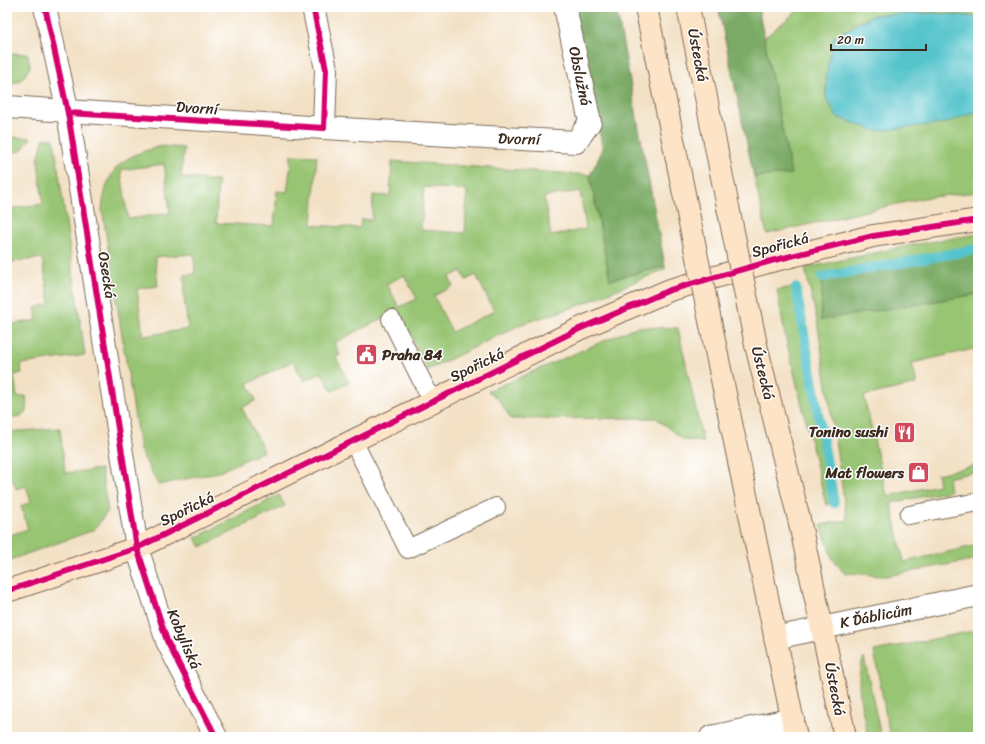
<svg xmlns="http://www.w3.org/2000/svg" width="985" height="744" font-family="Sriracha,sans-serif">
  <rect width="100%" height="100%" fill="#fff"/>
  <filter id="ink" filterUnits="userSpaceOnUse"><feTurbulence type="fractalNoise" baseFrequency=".025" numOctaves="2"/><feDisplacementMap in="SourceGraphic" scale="8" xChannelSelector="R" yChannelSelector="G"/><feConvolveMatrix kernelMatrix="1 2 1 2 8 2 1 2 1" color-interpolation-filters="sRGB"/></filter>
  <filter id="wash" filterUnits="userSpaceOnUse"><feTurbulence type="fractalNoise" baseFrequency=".012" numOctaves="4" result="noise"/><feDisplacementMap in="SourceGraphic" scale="16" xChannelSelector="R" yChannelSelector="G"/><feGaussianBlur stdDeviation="0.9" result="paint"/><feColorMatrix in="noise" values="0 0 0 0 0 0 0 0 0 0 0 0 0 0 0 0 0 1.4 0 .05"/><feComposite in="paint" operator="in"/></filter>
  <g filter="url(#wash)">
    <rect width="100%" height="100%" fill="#f3e1c5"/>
    <!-- green -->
    <g fill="#98c573" stroke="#6a7848" fill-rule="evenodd">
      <polygon points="802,7 978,7 978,17 934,13 874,15 852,25 827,70 826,97 837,117 978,111 978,192 923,198 767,234 754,177 791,174 764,38"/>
      <path d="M 7,53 L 28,54 L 30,67 C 24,78 20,83 7,84 Z"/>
      <polygon points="7,137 31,138 21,151 7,153"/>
      <polygon points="43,139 54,139 85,355 21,364 22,373 14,375 17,397 26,396 27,410 21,416 7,418 7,325 37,320 35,308 50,304 42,258 7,263 7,209 43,204 38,161"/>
      <path d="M 161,146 L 184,148 L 181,177 L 218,181 L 216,223 L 274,226 L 277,191 L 287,192 L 291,162 L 290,161 L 291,155 L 317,156 L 312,225 L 360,228 L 361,219 L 372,220 L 373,195 L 390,196 L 392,161 L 590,175 L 610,280 L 665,266 L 665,269 L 578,306 L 522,324 L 428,370 L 397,311 L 334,343 L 340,355 L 336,357 L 349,383 L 332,391 L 322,373 L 304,381 L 293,361 L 248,384 L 256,400 L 242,408 L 264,451 L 219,472 L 158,485 L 140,450 L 102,209 C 107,166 122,157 161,146 ZM 164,164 L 170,213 L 128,219 L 121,170 ZM 424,187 L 467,190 L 465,233 L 421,230 ZM 580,191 L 586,229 L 551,236 L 544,197 ZM 194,254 L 195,274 L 184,275 L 185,289 L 183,289 L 188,329 L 143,336 L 137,289 L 158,286 L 155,257 ZM 461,271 L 466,280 L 476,275 L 494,311 L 452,332 L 434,296 L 453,286 L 449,277 ZM 404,275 L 417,299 L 399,307 L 387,284 Z"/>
      <path d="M 978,234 L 978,348 L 912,363 L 917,384 L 864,396 L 887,496 L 939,485 L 937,474 L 978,465 L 978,471 L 948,478 L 950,491 L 891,503 L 904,562 L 978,545 L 978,559 L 886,576 C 870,576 861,572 845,574 L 832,558 L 821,525 L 847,520 L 817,320 L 805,268 L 911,245 Z"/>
      <polygon points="798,286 836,502 826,505 785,335 777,290"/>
      <polygon points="636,327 678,328 703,442 683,440 656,418 511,419 498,399 488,391"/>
      <polygon points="60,428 65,473 101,469 108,511 94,530 7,561 7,536 28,529 21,506 31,502 26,486 16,489 13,480 7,482 7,432"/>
      <polygon points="279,495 285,506 201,547 195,538"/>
      <polygon points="978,630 978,737 890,737 874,651"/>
      <path d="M 864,657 L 881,737 L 868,737 C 863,711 853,682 864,657 Z"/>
    </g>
    <!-- forest -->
    <g fill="#7aaa65" stroke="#5a6a42">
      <polygon points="572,7 616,7 665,266 610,280 590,175 603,149"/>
      <polygon points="718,7 758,7 791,174 754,177"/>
      <polygon points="978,253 978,294 821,320 822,277"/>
    </g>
    <!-- water -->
    <polygon fill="#57c4cc" stroke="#497775" points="934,13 978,17 978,111 945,123 877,131 837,117 826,97 827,70 834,37 874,15"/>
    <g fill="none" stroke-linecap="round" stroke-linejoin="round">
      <!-- stream -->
      <g stroke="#57c4cc" stroke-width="10">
        <polyline points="822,277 978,249"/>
        <polyline points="796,288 834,503"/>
      </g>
    </g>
  </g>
  <g filter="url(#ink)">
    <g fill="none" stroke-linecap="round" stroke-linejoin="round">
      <defs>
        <g id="lane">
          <polyline points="391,319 432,401"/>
          <polyline points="353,441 408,549 496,507"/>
          <polyline points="909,515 978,502"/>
        </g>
        <g id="street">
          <polyline points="45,7 68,113 137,548 167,641 216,737"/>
          <polyline points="313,7 326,69 324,128"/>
          <polyline points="7,107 324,128 576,142 590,122 565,7"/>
          <polyline points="775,638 978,595"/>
          <polyline points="711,737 793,719"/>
        </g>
        <g id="secondary">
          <polyline points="646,7 691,228"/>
          <polyline points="688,7 728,207"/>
          <polyline points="756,345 799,519 845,737"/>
          <polyline points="717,355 796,737"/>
          <polyline points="7,591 137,548 579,329 670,290 771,261 873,236 978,220"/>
        </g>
      </defs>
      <!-- lane casing -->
      <use href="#lane" stroke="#7b6a58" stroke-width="20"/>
      <!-- street casing -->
      <use href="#street" stroke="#7b6a58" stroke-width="24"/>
      <!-- secondary casing -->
      <use href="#secondary" stroke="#7b6a58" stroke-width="24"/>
      <!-- lane -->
      <use href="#lane" stroke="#fff" stroke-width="18"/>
      <!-- street -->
      <use href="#street" stroke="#fff" stroke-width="22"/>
      <!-- secondary -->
      <use href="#secondary" stroke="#fee4c6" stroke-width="22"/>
      <defs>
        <g id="secondary-bridge">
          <polyline points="728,207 756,345"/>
          <polyline points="691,228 717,355"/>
        </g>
      </defs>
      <!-- secondary-bridge casing -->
      <use href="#secondary-bridge" stroke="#7b6a58" stroke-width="24" stroke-linecap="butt"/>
      <!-- secondary-bridge -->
      <use href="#secondary-bridge" stroke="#fee4c6" stroke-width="22"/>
      <defs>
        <g id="cycleway">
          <polyline points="45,7 68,113 137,548 167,641 216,737"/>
          <polyline points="68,113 324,128 326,69 313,7"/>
          <polyline points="7,591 137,548 579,329 670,290 771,261 873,236 978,220"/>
        </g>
      </defs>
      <!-- cycleway casing -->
      <use href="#cycleway" stroke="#fff" stroke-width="8"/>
      <!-- cycleway -->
      <use href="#cycleway" stroke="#d6006c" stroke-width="6"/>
    </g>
  </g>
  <!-- icons -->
  <defs>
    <symbol id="civic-square" viewBox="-11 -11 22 22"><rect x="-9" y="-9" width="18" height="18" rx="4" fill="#d1495b" stroke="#fff"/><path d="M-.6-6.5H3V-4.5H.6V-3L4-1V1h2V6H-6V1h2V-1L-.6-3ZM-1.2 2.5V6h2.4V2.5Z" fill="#fff"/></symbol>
    <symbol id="restaurant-square" viewBox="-11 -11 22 22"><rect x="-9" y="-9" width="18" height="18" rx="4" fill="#d1495b" stroke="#fff"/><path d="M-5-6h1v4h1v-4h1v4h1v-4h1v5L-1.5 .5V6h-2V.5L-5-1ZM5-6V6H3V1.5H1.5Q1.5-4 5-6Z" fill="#fff"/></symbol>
    <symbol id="shop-square" viewBox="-11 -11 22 22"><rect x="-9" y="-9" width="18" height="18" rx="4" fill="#d1495b" stroke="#fff"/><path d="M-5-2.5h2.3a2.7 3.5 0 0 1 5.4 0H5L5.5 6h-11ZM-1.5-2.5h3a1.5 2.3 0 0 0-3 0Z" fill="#fff"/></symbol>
  </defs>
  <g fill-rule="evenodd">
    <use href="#civic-square" x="354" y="342" width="25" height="25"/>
    <use href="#restaurant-square" x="892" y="420" width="25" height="25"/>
    <use href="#shop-square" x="906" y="460" width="25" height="25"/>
  </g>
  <g text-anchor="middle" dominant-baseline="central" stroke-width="3" stroke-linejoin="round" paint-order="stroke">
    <!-- street labels -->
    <g font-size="15" fill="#3b2a1e" stroke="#fff">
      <text transform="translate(698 55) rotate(79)">Ústecká</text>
      <text transform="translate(580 76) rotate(78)">Obslužná</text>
      <text transform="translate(197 108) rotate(4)">Dvorní</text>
      <text transform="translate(519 139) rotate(2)">Dvorní</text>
      <text transform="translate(780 245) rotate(-15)">Spořická</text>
      <text transform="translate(107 275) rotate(81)">Osecká</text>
      <text transform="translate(477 365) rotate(-26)">Spořická</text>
      <text transform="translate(763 373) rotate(76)">Ústecká</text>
      <text transform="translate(187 509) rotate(-26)">Spořická</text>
      <text transform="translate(876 616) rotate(-11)">K Ďáblicům</text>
      <text transform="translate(184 639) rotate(67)">Kobyliská</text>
      <text transform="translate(835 689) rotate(79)">Ústecká</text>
    </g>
    <!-- poi labels -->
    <g font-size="15" font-weight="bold" fill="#3b2a1e" stroke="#fff" text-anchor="end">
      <text x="382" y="355" text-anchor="start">Praha 84</text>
      <text x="888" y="432">Tonino sushi</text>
      <text x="904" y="473">Mat flowers</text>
    </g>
  </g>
  <!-- margin -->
  <rect width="985" height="744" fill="none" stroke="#fff" stroke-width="24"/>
  <!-- scale -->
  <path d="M831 44v6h95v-6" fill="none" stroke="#3b2a1e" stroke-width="2"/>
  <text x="837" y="44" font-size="12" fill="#3b2a1e" stroke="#ffffff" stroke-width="3" paint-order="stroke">20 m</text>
</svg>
